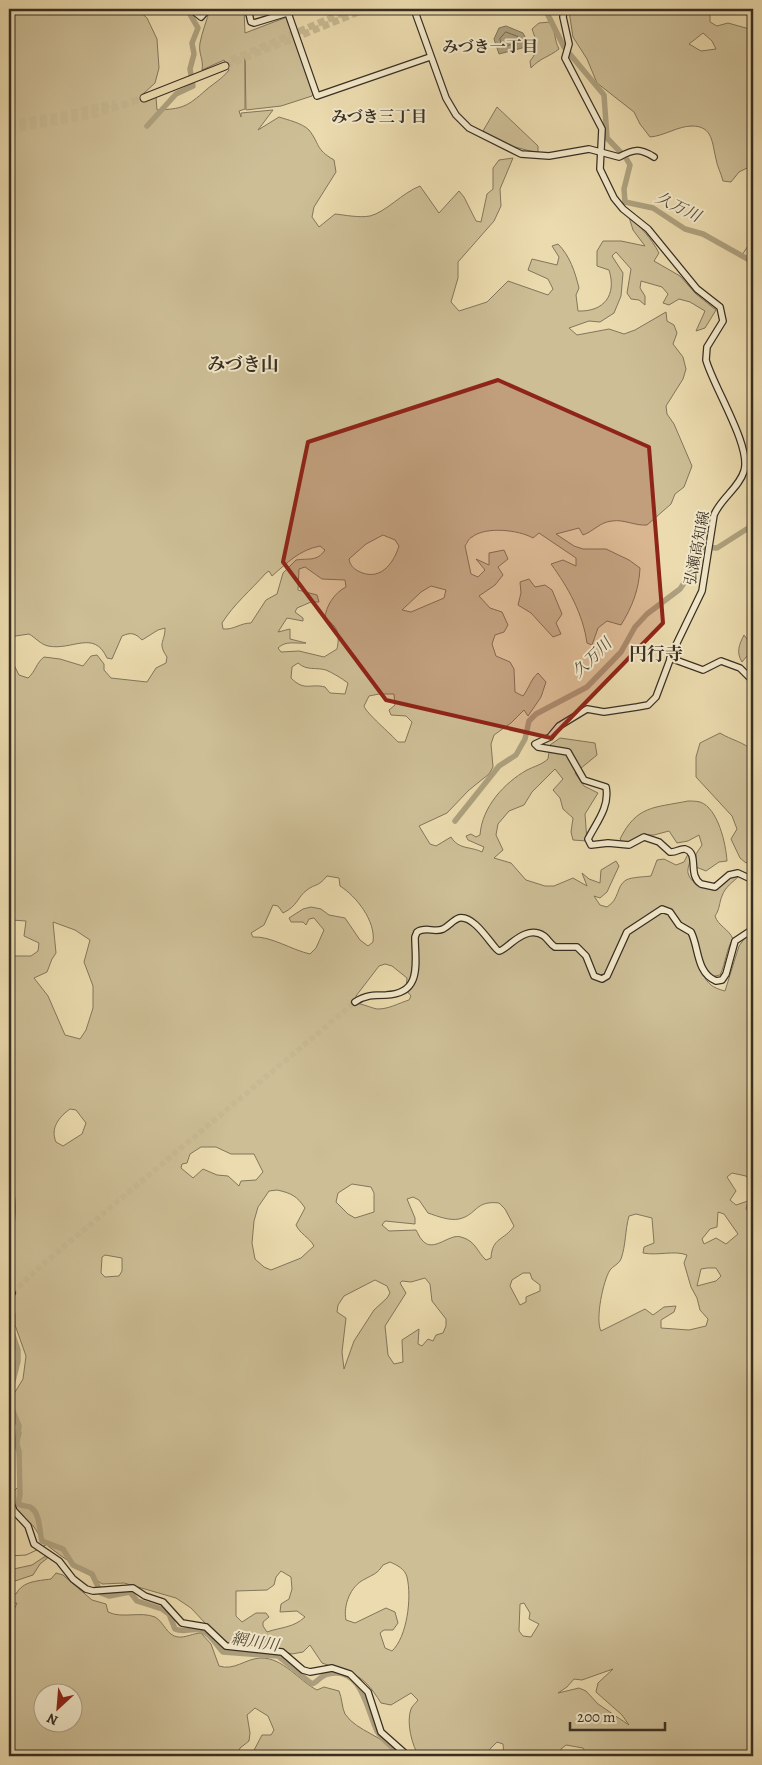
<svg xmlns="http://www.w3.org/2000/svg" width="762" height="1765" font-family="Alegreya,'Noto Serif JP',serif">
  <rect width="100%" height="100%" fill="#ebdbae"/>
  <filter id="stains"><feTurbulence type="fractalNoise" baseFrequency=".004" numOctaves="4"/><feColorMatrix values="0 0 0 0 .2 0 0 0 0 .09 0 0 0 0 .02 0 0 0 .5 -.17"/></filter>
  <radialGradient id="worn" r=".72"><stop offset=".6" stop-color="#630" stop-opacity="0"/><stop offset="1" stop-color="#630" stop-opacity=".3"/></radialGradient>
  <g fill="#cdbe96" stroke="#82765c" fill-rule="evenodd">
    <path d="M16,9H137L147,18L157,39L159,68L155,83L142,95L144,100L156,97L157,110C182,109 187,107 206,90C214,83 222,79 229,70L224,60L202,70C204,60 198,53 200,43C202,32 207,20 210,9H244L245,33L287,17L313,93L312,96L281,106L246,110L245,58V109L239,111L241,117V113L273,110L258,130L279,117C288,120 302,123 309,130C320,144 315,149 334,160L336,172L314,207L312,217L319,227L335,214C345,215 359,218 370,216C386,212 402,193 420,186L439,213L459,191L464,197L476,221L481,222L487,194L493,189V168L499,160L513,158L500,189L501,206L494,221L458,262V278L451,302L459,311L487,302L508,281L548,295L553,289L548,279L528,270L532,259L557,265L559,257L552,246L558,244C570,256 575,272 579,288L576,295L578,311C604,312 617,295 609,270L597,266V251L603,241H621L645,246L633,230L629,217C641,227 651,238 659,253L654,261L680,276L696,294L716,310L705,328L696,331L705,311L690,302L679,299L669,305L663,303L668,294L662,287L641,281L640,288L645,296V305L639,300L631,299L627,293L631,269L616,252L612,256L623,273L621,296L614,313L600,322L589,321L569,328L577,335L609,329L624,334L635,330L666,312L667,321L674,325L677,333L673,344L683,357L686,369L683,379L666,406L667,414L674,424L692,466L684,487L675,494L671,504L647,525C635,526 624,519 612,521C600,522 594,531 583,535L579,528L556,534L574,546L583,549H606L629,560L640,568C639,590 632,607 621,625L607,621L598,628L592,645L587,643C583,614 568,587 551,564L563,560L576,566V558L539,533L533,538C519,530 486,526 472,537C469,538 467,543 465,546L471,574L478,577L485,570L476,559L489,565V553L504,550L508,559L498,567L503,575L495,585L479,596L490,608L502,612L508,625L504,632L495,635L492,644L496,656L510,662L514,669L515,692L523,696C529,688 531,679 538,673L546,682L541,697L528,716L524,710L511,723L494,735L491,744L493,767L489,774L469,790L447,813L419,826L430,844L436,846L451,837C459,850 470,846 482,852L484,847L468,840L466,836L471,834L476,837L480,835C482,807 504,783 527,770C535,766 541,765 548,759L550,745L560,738L595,743L597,755L575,773L584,786L598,793L585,814L587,841L573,840L571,832L573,818L563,809L560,798L553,790L563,779L555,769L532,792L524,805L509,811L498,824L496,835L503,850L494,858L511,863L526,880L545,886H554L573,878L587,886L582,873L589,879L600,883L601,870L616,861L619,866L607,892L600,898L594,896L600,905L607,907C620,899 616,886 626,880C632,877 643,877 651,876L657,860L664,859L676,865L684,862L688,854L691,858C690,862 687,869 688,873C689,877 692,881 695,883C712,896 722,875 739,876C733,882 725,887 722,896C719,903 720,909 715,916C718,926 729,929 733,939C726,949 726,963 720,975L710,977L702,972C707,984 713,988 725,991L739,946L747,935L753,934V1194L748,1188L750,1181L746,1176L732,1173L727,1177L736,1191L730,1200L736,1205L748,1201L746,1209L753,1214V1756H588L583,1748L566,1745L561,1749V1755L563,1756H504L503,1744L497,1742L485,1754L473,1756H419C412,1746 406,1722 411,1709C412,1706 416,1703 418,1700L411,1693L391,1705L381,1703C361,1671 354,1675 322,1663L310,1645L303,1652L292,1654L275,1649L231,1645L221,1640L191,1608L176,1598L124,1583L102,1584C84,1570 65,1560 48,1546C41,1540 39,1534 34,1527C30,1521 18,1516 12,1512L9,1517V1496L19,1486L18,1443L21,1433L11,1408L12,1397L23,1379L26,1356L15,1325V1314L9,1291V1235L13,1239C14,1218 20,1201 9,1181V956H31L38,951L39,943L24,936L26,921L12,920L9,900V681L12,675L9,668L13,663L19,675L28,678C36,671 36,663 44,657L60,659L83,666L91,656L97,655L104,664V670L111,678L147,682L156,668L166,663L167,657C157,642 165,643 165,628L158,630L142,640C135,633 131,632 122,636L112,659L107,658C94,629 72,651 48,646C40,644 36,638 29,634L9,637V16ZM383,535L395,540L399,546C393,565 379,582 358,571C353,568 350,565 349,559L366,544ZM320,546L325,550C317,562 308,558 296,560L283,573L277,594L266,600L251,623C240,623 234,630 223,629L222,623C234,604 251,590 266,573L269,571L272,576C287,563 299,550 320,546ZM305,567L322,579L345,580L346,587C335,592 325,607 325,619C338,626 340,634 337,649L324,657L299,651L281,652L278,648C286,640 296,644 306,643L290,639V629L278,632L287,618L303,621V618L295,612L297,608L311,602H319L317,595L298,590L299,569ZM431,586L446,590L444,598L411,612L402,610L421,592ZM298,663C307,671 315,667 326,670C333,673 341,678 348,683L345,694L330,693L325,687C310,683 305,692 291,678L292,667ZM379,694H394L395,705L389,710L391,715L406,716L412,722L405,742H398C391,734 366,713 364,706L369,696ZM327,876L339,878L340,886C356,896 376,921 373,942L368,946L360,940L345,918L329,915L321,909L311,907L303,909L289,918L291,922H303L306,925L309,919L314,918L324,930L316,948L310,954C292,950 271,936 253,937L251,933L264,925L273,905L278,906L283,913C298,906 298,896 307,890C316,883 317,888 327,876ZM53,922L75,930L90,940L84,962L93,986V1008L86,1030L80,1039L65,1035L48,996L34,978L47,972L52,959L56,953ZM385,964L392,966L407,978L406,990L411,996L409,1000C399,1003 389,1009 378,1009C374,1009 363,1004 356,1003V996L379,966ZM70,1109L76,1110L86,1123L82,1134L63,1146L56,1142C50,1128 59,1117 70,1109ZM201,1147H216L231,1154H254L263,1172L256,1180L241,1181L239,1186L228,1176L217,1175L203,1169L193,1178L181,1168L182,1164L187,1163L190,1154ZM352,1184L371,1187L374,1193V1212L355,1218L348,1214L336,1202L338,1193ZM277,1190C291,1193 297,1196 305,1208L296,1225C300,1234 309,1237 314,1246L301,1258L271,1270L264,1267L255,1259L252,1243L254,1221L258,1207L269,1191ZM413,1197L419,1200L428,1213C437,1216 449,1221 459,1219C477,1215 475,1200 499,1203L505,1209L514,1226C504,1241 492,1237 491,1258L486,1260C477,1252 476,1241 461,1237C449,1233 433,1254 422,1240C419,1237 418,1233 416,1230L389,1231L382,1225L385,1221L415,1224V1218L407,1199ZM718,1212L724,1214L738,1234L726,1244L716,1238L704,1244L702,1239L710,1229L717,1227ZM636,1214L652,1218L654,1243L644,1247L643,1253C658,1256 674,1250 687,1255L684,1263L691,1287L697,1298L700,1310L708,1319L706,1326L689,1330L661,1328V1320L674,1312L676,1306L664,1307L653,1315L645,1309L601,1331C595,1320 603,1281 610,1270C613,1266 619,1264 621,1259C626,1245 625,1230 629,1216ZM105,1255L122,1258V1271L119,1276L105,1277L101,1273L102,1257ZM707,1268H716L721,1276L716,1281L697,1286L701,1269ZM523,1273H530L532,1279L540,1285V1291L526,1297V1302L520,1305L510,1286L512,1280ZM425,1278L430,1284L432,1301L446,1319V1326L443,1333L436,1335L433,1341L428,1339L422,1346L418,1344L419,1329L402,1340L403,1362L394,1364L388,1355L385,1326L406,1293L400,1283L402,1281L411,1282ZM375,1280L387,1286L390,1293L387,1298L374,1310L354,1341L344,1369L342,1352L346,1318L337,1312L338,1305L344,1296ZM390,1562C397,1565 405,1569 407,1577C412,1598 407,1637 392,1651L385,1648L380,1633L384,1630H393L398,1623L395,1612L386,1608L355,1623L346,1620C343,1606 350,1586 365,1579C374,1574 377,1574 383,1565ZM281,1571L291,1577L292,1589L289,1599L281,1604L280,1612L297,1611L305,1617C293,1628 281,1627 267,1632L263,1626V1622L269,1617L266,1613H256L242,1622L236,1616V1591L267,1590L274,1585L276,1577ZM524,1603L530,1613L529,1619L539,1624L531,1637L523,1636L519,1631L520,1604ZM613,1669L598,1683L596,1692L622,1715L629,1725L598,1704L586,1691L579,1688L558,1693L567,1687L574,1679L582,1680Z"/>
    <path d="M576,9H710V22L717,26L728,23L753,30V165L739,172L731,182L723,181C721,173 717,166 716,159C712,143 713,126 692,126C678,126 664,136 650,137L640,124L634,112L597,83L587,59L573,37L569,11ZM703,33L712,41L716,49L701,51L689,44Z"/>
    <path d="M550,22C556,31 554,40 559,49C549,57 540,58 531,68L530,61C540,49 537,43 532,29L539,23Z"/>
    <path d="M497,107L538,146V153L511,146L483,131Z"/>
    <path d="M529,579L535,587L545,585L552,590L562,614L556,623L561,634L553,637L531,613L518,605L521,593L520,582Z"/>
    <path d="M744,635L752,646L753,658L747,656L742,662C736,652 739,645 744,635Z"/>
    <path d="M720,733C731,740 744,742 753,751L750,761L753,774V859L746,863L740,858L731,839L737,829L732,816L696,777V757L700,743Z"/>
    <path d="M688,801C691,801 696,801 700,802C718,808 726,844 727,861L719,862L706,871L696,867V854L702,845L699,835L688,841L677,843L669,831L654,835H642L633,842L625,844L620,839C637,805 654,808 688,801Z"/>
    <path d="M50,1556L40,1564L33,1575L9,1583V1570L32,1565L44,1557Z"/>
    <path d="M56,1573L63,1575L92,1600L106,1604L108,1612C122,1619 140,1611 155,1617C164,1622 167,1636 178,1637C185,1638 194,1633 201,1633L211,1644L219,1666C234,1671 245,1659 260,1658C283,1657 299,1681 317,1690L324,1687L339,1691C342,1698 342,1708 345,1714C357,1732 384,1735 399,1756H251L262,1735H271L274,1730L268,1716L255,1708L247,1715L250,1733L249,1741L240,1748L237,1756H9V1616H11L17,1603L9,1604V1592L16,1594C23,1581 37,1581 51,1579ZM42,1692H72V1722H42Z"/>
  </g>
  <path fill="#aea17f" stroke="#7f735a" d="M506,26L523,33L528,43L526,47L499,54L494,39L499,28Z"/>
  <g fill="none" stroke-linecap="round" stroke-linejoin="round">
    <path stroke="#736851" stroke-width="1" d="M506,32L519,37L521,42L502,47L500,39Z"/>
    <g stroke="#7f735a" stroke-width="1">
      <path d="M742,255L748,246L753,245"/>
      <path d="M42,1547L47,1544"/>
      <path d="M9,1556L26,1555L39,1549"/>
    </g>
    <g stroke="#aea17f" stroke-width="5.5">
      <path d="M545,9L564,47L604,95L607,138L626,158L630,165L624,189L625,202L653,208L685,229L703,234L753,262"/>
      <path d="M147,126L176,94L193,86L190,69L194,54L192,43L198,28L187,9"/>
      <path d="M455,821L499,766L516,755L525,739L529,721L536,714L587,687L621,652L635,627L647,614L680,589L688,577L696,550L700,547L717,548L753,525"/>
      <path d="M9,1156L12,1218L9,1246"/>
      <path d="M9,1300L12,1310L10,1326L18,1350V1361L9,1397"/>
      <path d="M9,1401L19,1426L17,1444L19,1452L20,1495L18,1504C22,1506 27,1506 30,1507C41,1513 39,1532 42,1541L63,1549L73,1565L92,1574L101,1593L109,1596L130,1592L137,1601L162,1609L169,1614L175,1629C184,1633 191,1628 200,1630C210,1632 216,1645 223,1652L278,1656L312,1684C318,1682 321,1675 328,1674C362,1665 367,1711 377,1731C383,1742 394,1747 401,1756"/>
    </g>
    <path stroke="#c7b992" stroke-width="5.5" stroke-dasharray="5.5 3" stroke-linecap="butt" d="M12,1293L42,1265L355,1002"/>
    <g stroke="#c7b992" stroke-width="7" stroke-dasharray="7 3.5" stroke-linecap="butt">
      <path d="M231,60L352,9"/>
      <path d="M225,66L366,9"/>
      <path d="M9,124L67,114L116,103"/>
      <path d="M9,130L89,116L144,98"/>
    </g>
    <g stroke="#382f23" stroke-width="8">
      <g id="secondary">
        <path d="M191,9L201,17L208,9"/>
        <path d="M248,9L251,22L254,23L300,9"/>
        <path d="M414,9L446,98L456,115L469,128L521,154L549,156L589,149L619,157C634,149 639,148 654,157"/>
        <path d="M564,9L563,17L569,44L565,58L602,129L600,169L614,198L623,209L648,229L697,289L720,307L723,321L707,347L706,360C713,386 752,447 744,471C739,488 721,498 714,515L702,591L674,649L656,697L648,705L637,707L604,712L587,709L559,726L550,737L535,744L538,747L568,752L584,780L606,787C610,807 596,823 588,839L591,845L608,843L629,845L644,837L659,842L670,852C676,853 680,848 685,849C700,853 687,875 701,884L715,887L729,875L738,873L753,880"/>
        <path d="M288,13L317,96L430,57"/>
        <path d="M670,658L703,670L721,661L740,668L753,681"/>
        <path d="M355,1002C365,995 374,995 386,995C423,994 415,962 415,937L417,932C426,926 434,933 443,929C449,926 453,920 459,918C475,914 494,950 499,951C506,951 525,923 544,936C548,939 550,944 555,947H577L586,956L594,976L602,979L607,976L627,932L662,909L670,912L679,925L691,932C699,947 696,973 716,981L722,980L726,974L735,941L753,929"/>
        <path d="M9,1296L12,1293"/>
        <path d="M9,1499L14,1511L28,1526L34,1544L59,1561L73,1579L86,1589L93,1591L133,1588L145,1596L163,1602L182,1623L206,1627L226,1646L282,1652L303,1670L310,1672L332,1668L350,1674L368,1692L381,1732L408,1756"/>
      </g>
    </g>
    <g stroke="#382f23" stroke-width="9">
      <path id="highway" d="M144,98L225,66"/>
    </g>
    <use href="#secondary" stroke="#f2e8ca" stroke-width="5.5"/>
    <use href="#highway" stroke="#ebdbae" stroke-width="7"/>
  </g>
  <path fill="#8f2418" fill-opacity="0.2" stroke="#8f2418" stroke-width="4" stroke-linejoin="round" d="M498,380L649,447L663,623L551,738L386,700L283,562L308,442Z"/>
  <g text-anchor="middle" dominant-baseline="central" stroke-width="4" stroke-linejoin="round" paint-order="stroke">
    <g font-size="15" fill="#382f23" stroke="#f2e8ca">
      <text transform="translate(697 548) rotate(-79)">弘瀬高知線</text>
    </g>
    <g font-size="16" font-weight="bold" fill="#382f23" stroke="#f2e8ca">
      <text x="490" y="47">みづき一丁目</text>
      <text x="379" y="117">みづき三丁目</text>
    </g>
    <g font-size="16" font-style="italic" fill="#564c3a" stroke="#f2e8ca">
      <text transform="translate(678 207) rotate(26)">久万川</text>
      <text transform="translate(592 658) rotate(-45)">久万川</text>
      <text transform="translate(255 1642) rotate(9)">網川川</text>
    </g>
    <g font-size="18" font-weight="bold" fill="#382f23" stroke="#f2e8ca">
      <text x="243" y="364">みづき山</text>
      <text x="656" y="654">円行寺</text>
    </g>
  </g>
  <rect width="762" height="1765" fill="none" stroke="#ebdbae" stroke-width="30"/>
  <rect x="10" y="10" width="742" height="1745" fill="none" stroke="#382f23" stroke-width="2.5"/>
  <rect x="15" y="15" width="732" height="1735" fill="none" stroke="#382f23"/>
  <g transform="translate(58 1708) rotate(206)"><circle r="24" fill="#f2e8ca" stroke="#a89e87"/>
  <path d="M0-4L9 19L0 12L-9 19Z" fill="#8f2418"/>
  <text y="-8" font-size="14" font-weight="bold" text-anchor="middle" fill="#382f23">N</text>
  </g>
  <path d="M570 1722v8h95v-8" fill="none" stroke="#382f23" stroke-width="2.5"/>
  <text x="577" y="1722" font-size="15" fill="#382f23" stroke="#f2e8ca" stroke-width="4" paint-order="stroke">200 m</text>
  <rect width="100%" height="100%" filter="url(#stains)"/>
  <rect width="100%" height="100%" fill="url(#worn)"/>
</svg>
